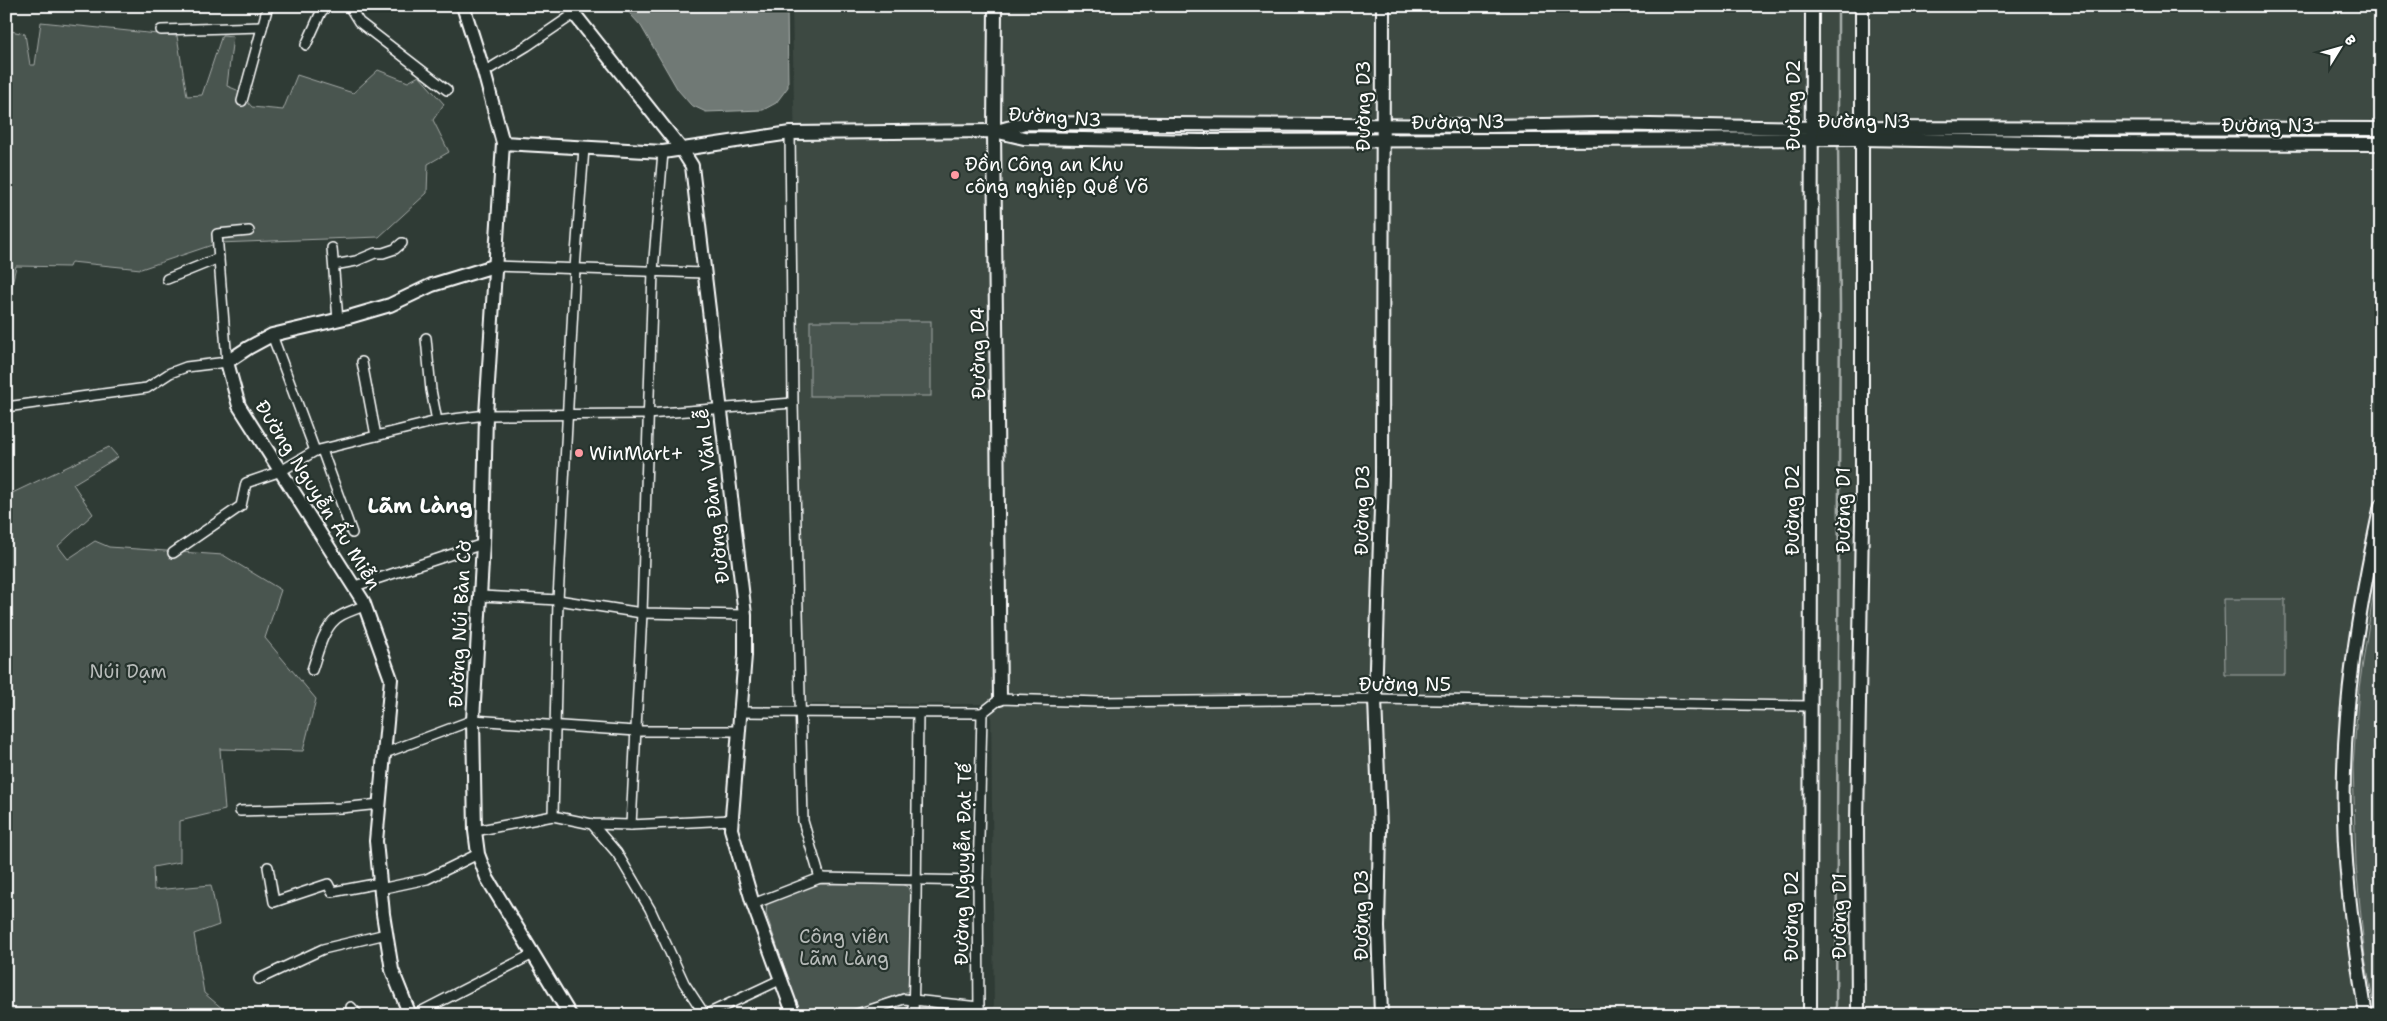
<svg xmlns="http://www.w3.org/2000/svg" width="2387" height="1021" font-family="'Shantell Sans',sans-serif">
  <rect width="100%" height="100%" fill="#2f3b35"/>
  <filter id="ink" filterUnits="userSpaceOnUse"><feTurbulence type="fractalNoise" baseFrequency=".02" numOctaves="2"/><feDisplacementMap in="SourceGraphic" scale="10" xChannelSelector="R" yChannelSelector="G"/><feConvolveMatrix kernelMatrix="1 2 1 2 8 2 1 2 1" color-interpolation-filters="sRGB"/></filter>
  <g filter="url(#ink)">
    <path fill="#3c4842" d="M792,6H2381V1015H994L991,704H797L795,154Z"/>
    <g fill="#4a544f" stroke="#a4aaa7">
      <path d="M41,22L177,36L187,96L202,95L222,35L233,36L227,86L237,90L252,107L283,110L297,75L353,93L378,70L408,82L419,76L444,104L433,120L449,152L428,164L427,193L379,237L218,243L141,269L71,262L69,267L16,266L6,311V30L25,34L30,65H35Z"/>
      <path d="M2107,134H2339L2341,137L2106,138Z"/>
      <rect x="810" y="321" width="121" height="75"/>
      <path d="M109,447L118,457L73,484L93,514L58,546L68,559L95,541L109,547L223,555L281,590L265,638L316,699L303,751L220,749L225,810L180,821V862L153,867L154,890L211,885L219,925L194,934L204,993L230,1015H6V496Z"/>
      <path d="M2381,544V1015H2376L2365,958L2356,865L2353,765L2359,688Z"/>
      <path d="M2224,599H2285V675H2225Z"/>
      <path d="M899,883L908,887L911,896L909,991L843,1015H801L766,914L767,903L816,884Z"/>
    </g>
    <path fill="#707975" stroke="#a9afac" d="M623,6H787L788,87L776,103L763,110L706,112L691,105L678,90L641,26Z"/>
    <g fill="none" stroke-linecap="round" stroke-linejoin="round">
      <g stroke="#a9afac" stroke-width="2.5">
        <path d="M1838,125V6"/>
        <path d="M1836,1015L1840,305L1838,143"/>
      </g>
      <g stroke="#fff" stroke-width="12">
        <g id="street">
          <path d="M349,6L359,22L447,90"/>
          <path d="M161,30L262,27"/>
          <path d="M306,45L321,12L327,6"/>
          <path d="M484,72L527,46L574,14"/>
          <path d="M242,101L268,6"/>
          <path d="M790,133L793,403L803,821L820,878"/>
          <path d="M332,248L338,320"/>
          <path d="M334,265L356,261L375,253H383L395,249L402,243"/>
          <path d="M494,266L704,273"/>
          <path d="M167,279L219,258"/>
          <path d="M272,335L315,451"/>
          <path d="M426,338L431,390L437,421"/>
          <path d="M362,362L376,436"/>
          <path d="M6,407L147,388L170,373L186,367L227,362L217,234L249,231"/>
          <path d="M322,450L352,533"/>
          <path d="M173,553L241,506L246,483L281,471L315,451L437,421L486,415L647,414L793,403"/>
          <path d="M355,586L483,544"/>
          <path d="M481,596L558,600L642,613L745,615"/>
          <path d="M312,670C318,653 322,631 336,619C344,612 356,610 365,605"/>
          <path d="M739,712L982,713L1000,699L1100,702L1375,699L1809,706"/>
          <path d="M385,753L473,720L636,731H737"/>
          <path d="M240,811L341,808L380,804"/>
          <path d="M553,816L558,600L575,268L584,148"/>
          <path d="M592,824L617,853L650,909L684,983L705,1015"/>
          <path d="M631,825L642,613L653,271L663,152"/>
          <path d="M475,831L553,816L592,824L631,825L731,820"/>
          <path d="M268,867L274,902L328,884L332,892L380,883"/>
          <path d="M380,889L427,879L478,854"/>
          <path d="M753,904L820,878L978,881"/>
          <path d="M259,979L323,949L386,934"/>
          <path d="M351,1007L358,1015"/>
          <path d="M414,1015L533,954"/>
          <path d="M705,1015L782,979"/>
          <path d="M854,1015L904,999L979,1007"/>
          <path d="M913,1015L916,899L918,713"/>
          <path d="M979,1015L978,881L982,713"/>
        </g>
      </g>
      <g stroke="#fff" stroke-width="16">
        <g id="secondary">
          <path d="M463,6L484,72L503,143L486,415L483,544L473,720L475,831L478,854L487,878L570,1015"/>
          <path d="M568,6L682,150L692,166L745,615V655L731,829L753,904L794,1015"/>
          <path d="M995,6L994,131L1000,699"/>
          <path d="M997,131L1025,123L1490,126L1596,124L1821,128L2381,129"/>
          <path d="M503,143L663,152L790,133L994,131L1024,138L1200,141L1860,139L2095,143L2381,144"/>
          <path d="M410,1015L392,970L383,914L376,841L391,679L363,601L239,406L227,362L248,348L272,335L349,317L390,305L432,285L494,266"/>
          <path d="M1381,1015L1378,927L1380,829L1375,699L1382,476L1383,6"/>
          <path d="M1810,1015L1812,6"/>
          <path d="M1858,1015L1857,823L1862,521V6"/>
          <path d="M2366,1015C2355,949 2345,882 2344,816C2341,711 2359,607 2381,505"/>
        </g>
      </g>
      <use href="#street" stroke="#26332d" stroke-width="9"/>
      <use href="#secondary" stroke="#26332d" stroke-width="12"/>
    </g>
  </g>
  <g fill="#ff9aa2" stroke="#26332d" stroke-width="2">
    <circle cx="955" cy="175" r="5"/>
    <circle cx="579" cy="453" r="5"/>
  </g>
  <g text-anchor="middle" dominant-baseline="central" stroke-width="4.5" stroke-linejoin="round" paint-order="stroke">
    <g font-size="19" fill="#fff" stroke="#26332d">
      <text transform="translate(1793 105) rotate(-90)">Đường D2</text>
      <text transform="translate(1363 106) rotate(-90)">Đường D3</text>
      <text transform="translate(1055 117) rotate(4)">Đường N3</text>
      <text x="1864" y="121">Đường N3</text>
      <text transform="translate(1458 122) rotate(-1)">Đường N3</text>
      <text x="2268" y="125">Đường N3</text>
      <text transform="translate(978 353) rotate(-91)">Đường D4</text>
      <text transform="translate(318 495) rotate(58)">Đường Nguyễn Ấu Miễn</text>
      <text transform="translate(712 496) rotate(-97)">Đường Đàm Văn Lễ</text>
      <text transform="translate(1362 510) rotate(-89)">Đường D3</text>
      <text transform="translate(1792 510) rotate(-90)">Đường D2</text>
      <text transform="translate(1843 510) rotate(-90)">Đường D1</text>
      <text transform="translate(460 624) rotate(-87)">Đường Núi Bàn Cờ</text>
      <text x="1405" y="684">Đường N5</text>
      <text transform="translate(963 864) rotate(-89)">Đường Nguyễn Đạt Tế</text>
      <text transform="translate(1361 915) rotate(-90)">Đường D3</text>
      <text transform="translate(1791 916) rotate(-90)">Đường D2</text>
      <text transform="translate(1839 916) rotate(-90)">Đường D1</text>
    </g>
    <g font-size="19" fill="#fff" stroke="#26332d" text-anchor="start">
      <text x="965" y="164">Đồn Công an Khu<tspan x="965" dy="22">công nghiệp Quế Võ</tspan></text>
      <text x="589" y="453">WinMart+</text>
    </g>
    <g font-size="19" fill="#b7bbb9" stroke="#26332d">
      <text x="128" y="671">Núi Dạm</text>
      <text x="844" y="936">Công viên<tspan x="844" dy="22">Lãm Làng</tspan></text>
    </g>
    <g font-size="21" font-weight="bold" fill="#fff" stroke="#26332d">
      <text x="420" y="506">Lãm Làng</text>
    </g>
  </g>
  <rect width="2387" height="1021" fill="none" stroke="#26332d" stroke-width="25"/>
  <rect x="12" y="12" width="2362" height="996" fill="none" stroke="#fff" stroke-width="2" filter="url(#ink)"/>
  <g transform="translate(2340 48) rotate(53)" stroke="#26332d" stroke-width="4" paint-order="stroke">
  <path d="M0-4L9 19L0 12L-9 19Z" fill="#ffffff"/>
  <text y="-8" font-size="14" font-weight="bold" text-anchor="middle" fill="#ffffff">B</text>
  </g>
</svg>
